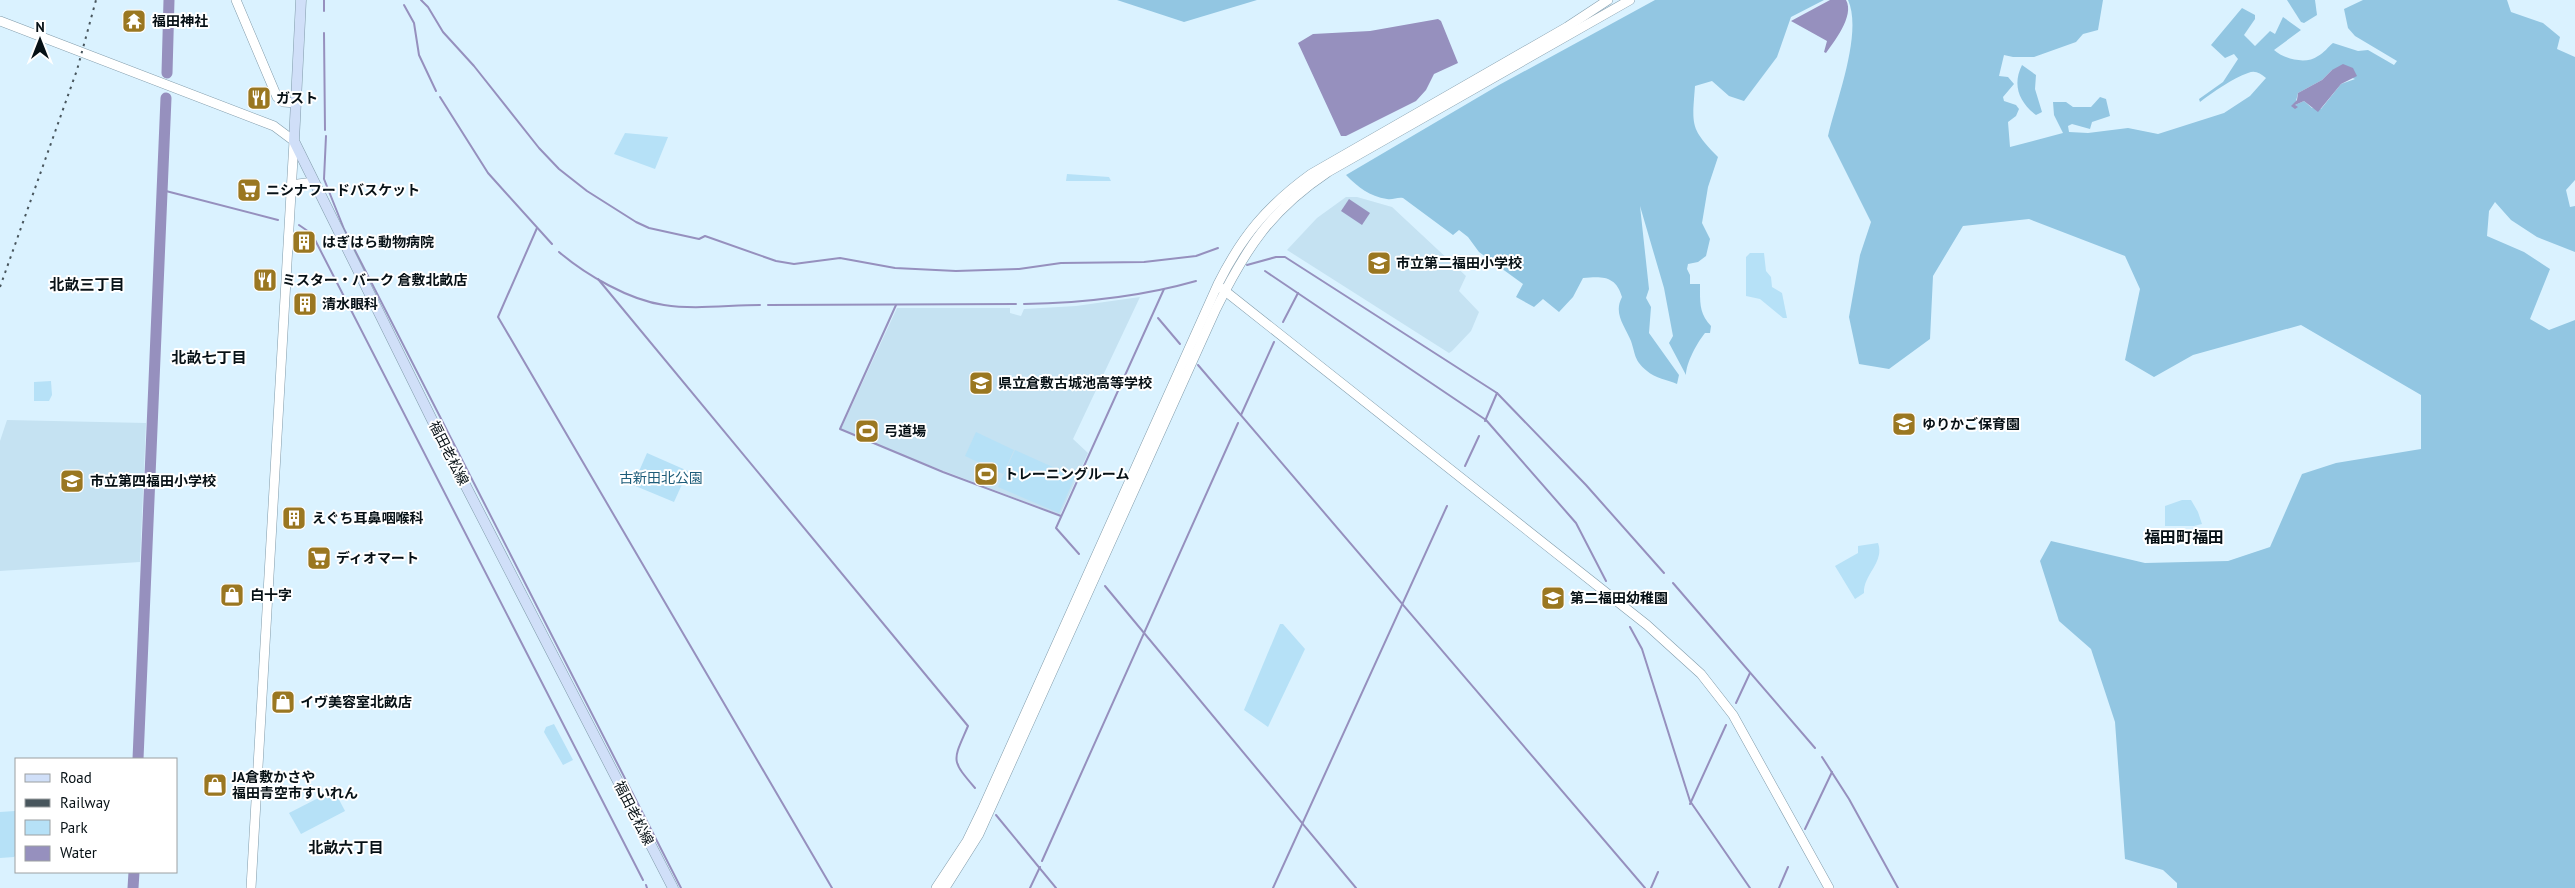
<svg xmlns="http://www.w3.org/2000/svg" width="2575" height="888" font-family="'PT Sans','Noto Sans JP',sans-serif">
  <rect width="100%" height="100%" fill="#daf2ff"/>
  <g fill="#c5e2f2">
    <path d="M1346,197H1357L1392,207L1466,276L1459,291L1479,312L1471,331L1452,351L1449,353L1287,250L1317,218Z"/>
    <path d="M1140,297L1073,439L1088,453L1060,515L902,455L841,429L897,308H1010V313L1021,316L1024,309L1076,306Z"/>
    <path d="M7,420L146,423L140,562L0,571V441Z"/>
  </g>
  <g fill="#b6e1f7">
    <path d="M625,133L668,137L655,169L614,154Z"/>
    <path d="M1067,174L1109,177L1111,181H1066Z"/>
    <path d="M1750,253H1764L1766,271L1771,277L1772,287L1782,293L1787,318H1783L1760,299L1746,296V257Z"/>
    <path d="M51,381L52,395L49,401H34V382Z"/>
    <path d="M858,422L879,431L875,440L854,432Z"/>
    <path d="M976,432L1014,450L1003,474L965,456Z"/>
    <path d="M1015,450L1075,477L1059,513L998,487Z"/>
    <path d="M647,453L688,471L674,502L633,485Z"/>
    <path d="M2182,500H2191L2198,512L2202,524L2194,526H2165V506Z"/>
    <path d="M1878,543C1885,562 1863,575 1864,593L1855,599L1835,566L1858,553V546Z"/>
    <path d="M1280,624H1283L1305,649L1268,727L1244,710Z"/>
    <path d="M554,724L573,760L563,765L544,732L546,727Z"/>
    <path d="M334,790L345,811L301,834L289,813Z"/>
    <path d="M15,811L16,855L14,857L0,858V812Z"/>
  </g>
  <g fill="#92c6e2" fill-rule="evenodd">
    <path d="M1117,0H1257L1184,22Z"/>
    <path d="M1655,0H1824L1791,17L1777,57L1744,101L1729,96L1712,81L1695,86C1692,126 1690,128 1718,157L1708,187L1702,223L1710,239L1706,256L1698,262L1688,264L1687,269L1690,275V284H1700C1700,302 1699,314 1711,326L1710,333H1705C1697,343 1686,363 1686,375L1669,343L1673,336L1664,288L1640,206L1649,289L1646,298L1651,307L1649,333L1679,375L1677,384C1668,380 1655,378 1647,371C1634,360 1636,356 1631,341C1625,326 1613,314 1622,297C1616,276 1603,276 1583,278L1573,297L1559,312L1543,299L1534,307L1516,297L1523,284L1479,252L1468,237L1459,230L1453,235L1403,198C1397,197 1393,200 1387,199C1369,196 1359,188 1346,175L1499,85Z"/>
    <path d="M1848,0H2103L2098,30L2083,34L2076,42L2034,57H2013L2004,55L1999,76L2008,77L2014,84L2003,97L2004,101L2016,105L2019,109L2016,116L2008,122L2010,147L2063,133L2054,115L2053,102H2066L2073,107H2091L2100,97L2106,99L2110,116L2092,122L2090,129L2072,124L2068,126L2069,132L2088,133L2128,128L2158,134L2224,113L2250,96L2266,78C2260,73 2255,70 2248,73C2233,78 2213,92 2200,102L2199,99L2223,82L2238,59L2234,54L2225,58L2211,45L2242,8L2255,15V19L2244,35L2255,46L2270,31L2275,34L2283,17L2301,30L2274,50C2284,59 2306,65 2318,56C2324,53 2328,47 2333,43L2358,51L2368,50L2394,65L2397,61L2355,36L2348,28L2344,9L2363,0H2507L2511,12L2543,23L2560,37L2557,49L2575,57V180L2566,190L2570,207L2575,206V252L2537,237L2511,220L2495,202L2489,211L2487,236L2524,252L2550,269L2530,319L2549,330L2575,320V888H2177V883L2163,870L2125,859L2115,722L2091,649L2059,621L2040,561L2051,541L2145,563L2228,561L2270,547L2302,474L2336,463L2421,449V395L2301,325L2193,355L2154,377L2125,360L2140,289L2125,256L2029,219L1963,226L1933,276L1930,339L1889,369L1859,364L1849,317L1860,255L1871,222L1828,136C1836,101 1863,33 1848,0ZM2332,70L2355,79L2341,84L2321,109L2312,108L2304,101L2295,105L2298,93L2322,80Z"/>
    <path d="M2287,0H2315L2317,15L2304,23L2301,22Z"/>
    <path d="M2022,65L2036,75L2035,89L2042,112L2036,115C2019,102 2012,85 2022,65Z"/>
  </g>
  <g fill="#9690be">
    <path d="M1830,0H1846C1855,16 1833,43 1826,53L1824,52L1827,41L1791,21Z"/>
    <path d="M1438,19L1441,21L1458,63L1434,74L1426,90L1416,101L1346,136H1341L1298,43L1313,34L1370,31Z"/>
    <path d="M2343,64L2353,68L2357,76L2341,84L2318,112L2304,101L2295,105L2298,107L2295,109L2291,106L2297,100L2298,93L2322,80L2332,70Z"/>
    <path d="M1349,199L1370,213L1362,225L1341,211Z"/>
  </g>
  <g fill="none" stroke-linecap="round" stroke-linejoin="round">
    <g stroke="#9690be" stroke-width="2">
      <path d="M421,0L428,7L443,32L474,66L539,148L559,169L587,191L636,222L649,228L699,239L705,236L776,261L794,264L840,258L895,268L956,271L1019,269L1061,263L1144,262L1196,256L1218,248"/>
      <path d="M404,5L414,23L419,55L436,91"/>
      <path d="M324,11V0"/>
      <path d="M324,33L325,130"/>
      <path d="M440,97L488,173L552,244"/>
      <path d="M326,136L324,179L344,229L681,888"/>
      <path d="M162,190L278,220"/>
      <path d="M299,225L312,234L643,880"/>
      <path d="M537,228L498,317L832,888"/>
      <path d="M559,252C586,275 629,300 664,305C695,310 729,305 760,305"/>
      <path d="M1247,265L1276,257H1285L1497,393L1586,485L1664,573"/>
      <path d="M1265,271L1486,420L1576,523L1606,581"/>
      <path d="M598,279L968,726C953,761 950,759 975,788"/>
      <path d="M1024,304C1081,303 1140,297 1196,281"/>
      <path d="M768,305L1016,304"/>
      <path d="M896,305L840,429L943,472L1061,516"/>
      <path d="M1158,318L1180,344"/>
      <path d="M1283,322L1298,293"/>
      <path d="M1198,365L1645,888"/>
      <path d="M1241,415L1274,342"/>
      <path d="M1485,421L1497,393"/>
      <path d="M1465,466L1479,436"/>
      <path d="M1079,554L1056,528L1164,289"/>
      <path d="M1673,583L1815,748"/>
      <path d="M1105,586L1356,888"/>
      <path d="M1630,627L1642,649L1690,801L1750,888"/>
      <path d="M1736,703L1750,673"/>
      <path d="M1822,757L1849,799L1898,888"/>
      <path d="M1690,804L1726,725"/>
      <path d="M996,815L1056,888"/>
      <path d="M1805,829L1832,772"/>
      <path d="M1042,861L1238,423"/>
      <path d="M646,885L647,888"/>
      <path d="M1030,888L1040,867"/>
      <path d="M1273,888L1447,506"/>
      <path d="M1651,888L1658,872"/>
      <path d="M1779,888L1788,867"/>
    </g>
    <g stroke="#9690be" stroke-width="11">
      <path d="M167,73L169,0"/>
      <path d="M138,759L166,98"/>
      <path d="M133,888L134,872"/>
    </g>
    <g stroke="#809baa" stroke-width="10">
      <g id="tertiary">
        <path d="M236,0L277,97L283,102L296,103"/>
        <path d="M0,21L274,126L294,141L251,888"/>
        <path d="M290,194L298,184L314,182"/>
        <path d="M1220,287L1647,625L1701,674L1733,715L1829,888"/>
        <path d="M936,888L967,841L982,810L1218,284C1242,236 1267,206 1311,174L1567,27L1608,0"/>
        <path d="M945,888L979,834L1216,309C1246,248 1271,210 1328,172L1630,0"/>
      </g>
    </g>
    <g stroke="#809baa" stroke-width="11">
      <path id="secondary" d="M301,0L294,141L440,436L673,888"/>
    </g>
    <use href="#tertiary" stroke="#fff" stroke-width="9"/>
    <use href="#secondary" stroke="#d0dff8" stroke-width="10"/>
    <path stroke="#48565d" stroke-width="2" stroke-dasharray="2.5 5" stroke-linecap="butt" d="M0,287L77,70L96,0"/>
  </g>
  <defs>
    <g id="temple-square" transform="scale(1.25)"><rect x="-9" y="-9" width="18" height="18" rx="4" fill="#9a7721" stroke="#fff"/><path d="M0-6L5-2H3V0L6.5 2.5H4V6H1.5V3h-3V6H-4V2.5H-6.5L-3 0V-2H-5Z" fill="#fff"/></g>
    <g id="restaurant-square" transform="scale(1.25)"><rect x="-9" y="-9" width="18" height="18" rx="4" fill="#9a7721" stroke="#fff"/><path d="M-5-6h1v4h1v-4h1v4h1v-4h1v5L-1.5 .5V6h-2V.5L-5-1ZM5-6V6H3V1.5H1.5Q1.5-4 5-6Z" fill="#fff"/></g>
    <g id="supermarket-square" transform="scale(1.25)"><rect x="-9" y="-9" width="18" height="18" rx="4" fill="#9a7721" stroke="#fff"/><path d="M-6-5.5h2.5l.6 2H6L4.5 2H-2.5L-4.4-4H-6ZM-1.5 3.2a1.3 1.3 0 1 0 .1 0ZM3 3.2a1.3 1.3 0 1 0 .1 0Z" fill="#fff"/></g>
    <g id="building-square" transform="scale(1.25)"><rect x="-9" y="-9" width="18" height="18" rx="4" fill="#9a7721" stroke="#fff"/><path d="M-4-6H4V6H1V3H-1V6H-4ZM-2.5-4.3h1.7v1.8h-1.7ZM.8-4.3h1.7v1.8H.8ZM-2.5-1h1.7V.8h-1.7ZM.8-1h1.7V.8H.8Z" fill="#fff"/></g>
    <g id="school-square" transform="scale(1.25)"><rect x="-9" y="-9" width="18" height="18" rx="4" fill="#9a7721" stroke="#fff"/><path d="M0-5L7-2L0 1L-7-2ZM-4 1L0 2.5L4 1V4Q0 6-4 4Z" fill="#fff"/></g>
    <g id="stadium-square" transform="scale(1.25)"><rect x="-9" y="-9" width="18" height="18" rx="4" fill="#9a7721" stroke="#fff"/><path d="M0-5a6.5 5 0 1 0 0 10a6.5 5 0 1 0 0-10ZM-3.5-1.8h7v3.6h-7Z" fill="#fff"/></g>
    <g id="shop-square" transform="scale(1.25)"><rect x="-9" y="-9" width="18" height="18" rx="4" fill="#9a7721" stroke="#fff"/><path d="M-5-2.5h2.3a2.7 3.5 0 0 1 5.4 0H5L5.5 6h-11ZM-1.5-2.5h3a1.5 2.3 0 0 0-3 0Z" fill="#fff"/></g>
  </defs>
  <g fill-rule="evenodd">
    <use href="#temple-square" x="134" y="21"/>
    <use href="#restaurant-square" x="259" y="98"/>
    <use href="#supermarket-square" x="249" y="190"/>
    <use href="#building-square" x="304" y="242"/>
    <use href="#school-square" x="1379" y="263"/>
    <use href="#restaurant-square" x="265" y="280"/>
    <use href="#building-square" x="305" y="304"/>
    <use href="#school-square" x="981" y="383"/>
    <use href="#school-square" x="1904" y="424"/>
    <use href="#stadium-square" x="867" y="431"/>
    <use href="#stadium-square" x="986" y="474"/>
    <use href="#school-square" x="72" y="481"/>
    <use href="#building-square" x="294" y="518"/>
    <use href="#supermarket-square" x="319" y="558"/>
    <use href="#shop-square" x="232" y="595"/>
    <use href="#school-square" x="1553" y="598"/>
    <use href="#shop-square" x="283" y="702"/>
    <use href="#shop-square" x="215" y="785"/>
  </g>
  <g text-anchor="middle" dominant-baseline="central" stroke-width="4" stroke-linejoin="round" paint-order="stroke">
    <g font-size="14" font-weight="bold" fill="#071116" stroke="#fff" text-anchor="start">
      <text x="152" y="21">福田神社</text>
      <text x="276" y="98">ガスト</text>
      <text x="266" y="190">ニシナフードバスケット</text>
      <text x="322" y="242">はぎはら動物病院</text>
      <text x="1396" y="263">市立第二福田小学校</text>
      <text x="282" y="280">ミスター・バーク 倉敷北畝店</text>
      <text x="322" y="304">清水眼科</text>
      <text x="998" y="383">県立倉敷古城池高等学校</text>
      <text x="1922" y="424">ゆりかご保育園</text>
      <text x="884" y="431">弓道場</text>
      <text x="1004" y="474">トレーニングルーム</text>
      <text x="90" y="481">市立第四福田小学校</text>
      <text x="312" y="518">えぐち耳鼻咽喉科</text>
      <text x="336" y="558">ディオマート</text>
      <text x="250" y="595">白十字</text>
      <text x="1570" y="598">第二福田幼稚園</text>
      <text x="300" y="702">イヴ美容室北畝店</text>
      <text x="232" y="777">JA倉敷かさや<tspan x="232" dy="16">福田青空市すいれん</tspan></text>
    </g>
    <g font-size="14" fill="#071116" stroke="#fff">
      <text transform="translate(449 453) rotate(63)">福田老松線</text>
      <text transform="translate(634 813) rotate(63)">福田老松線</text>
    </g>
    <g font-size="14" fill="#1e5d7a" stroke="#fff">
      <text x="661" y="478">古新田北公園</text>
    </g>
    <g font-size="15" font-weight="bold" fill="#071116" stroke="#fff">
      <text x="87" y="284">北畝三丁目</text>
      <text x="209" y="357">北畝七丁目</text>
      <text x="346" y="847">北畝六丁目</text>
    </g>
    <g font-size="16" font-weight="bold" fill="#071116" stroke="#fff">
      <text x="2184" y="537">福田町福田</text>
    </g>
  </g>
  <rect x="15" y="758" width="162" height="115" fill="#ffffff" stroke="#9ca0a2"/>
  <rect x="25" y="774" width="25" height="8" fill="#d0dff8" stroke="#9ca0a2"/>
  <text x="60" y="783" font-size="15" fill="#071116">Road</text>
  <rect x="25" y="799" width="25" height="8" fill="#48565d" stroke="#9ca0a2"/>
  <text x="60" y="808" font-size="15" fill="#071116">Railway</text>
  <rect x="25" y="820" width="25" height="15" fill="#b6e1f7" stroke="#9ca0a2"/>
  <text x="60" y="833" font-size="15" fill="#071116">Park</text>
  <rect x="25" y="846" width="25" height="15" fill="#9690be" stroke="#9ca0a2"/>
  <text x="60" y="858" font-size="15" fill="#071116">Water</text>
  <g transform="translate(40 40)" stroke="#ffffff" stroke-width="4" paint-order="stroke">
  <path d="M0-4L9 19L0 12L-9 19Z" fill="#071116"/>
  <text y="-8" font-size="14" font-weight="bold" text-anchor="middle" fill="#071116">N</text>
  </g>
</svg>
